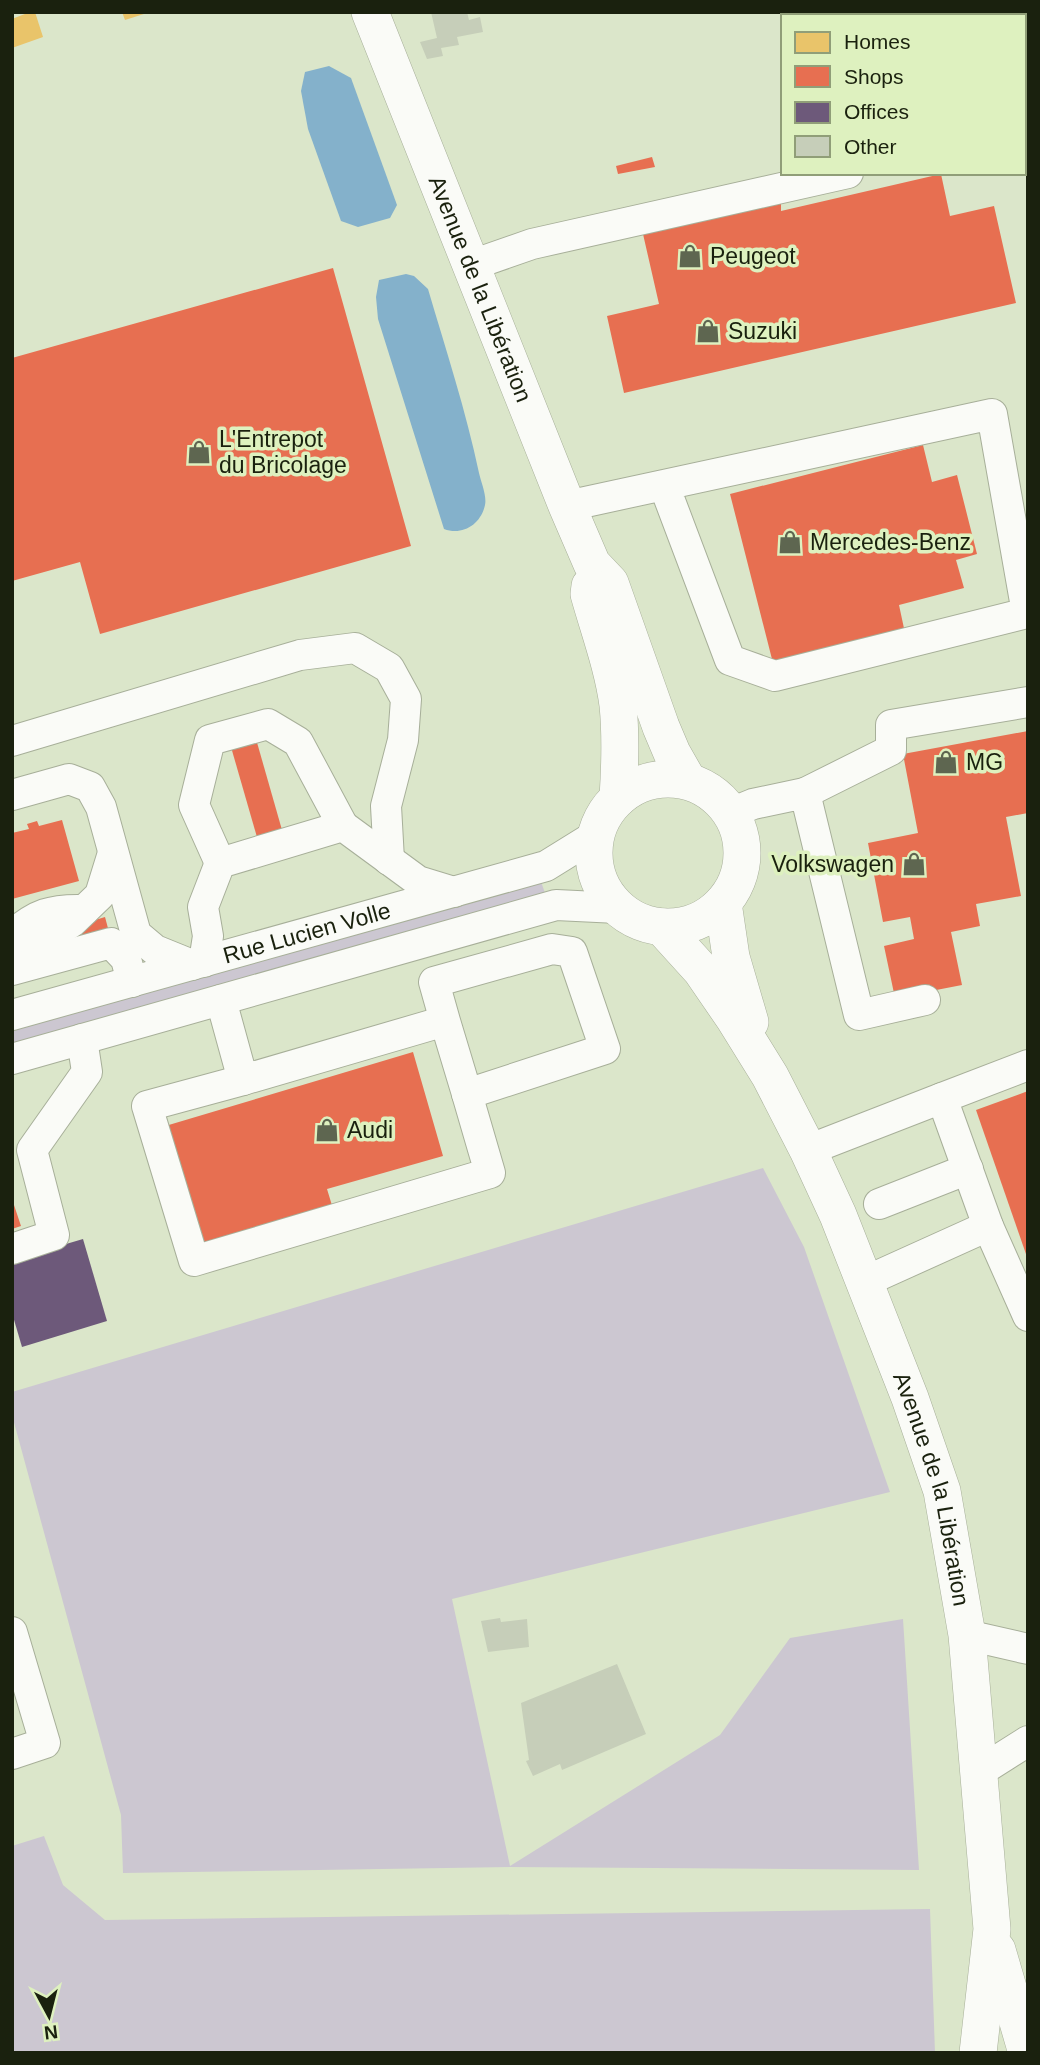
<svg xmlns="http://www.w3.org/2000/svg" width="1040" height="2065" font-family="Arial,sans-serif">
  <rect width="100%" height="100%" fill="#dbe6ca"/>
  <g fill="#ccc7d1">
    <path d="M539,876L545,893L12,1045V1026Z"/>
    <path d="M763,1168L804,1247L890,1492L452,1599L510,1866L720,1735L790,1638L903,1619L919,1870L510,1867L123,1873L121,1815L12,1415V1392Z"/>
    <path d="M44,1836L63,1885L105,1920L930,1909L935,2053H12V1846Z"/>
  </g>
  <g fill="#84b1cb">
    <path d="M329,66L351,78L397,205L390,218L358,227L341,221L308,129L301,91L305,72Z"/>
    <path d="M406,274L414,276L428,289C446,350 466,411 479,473C481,482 487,496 485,505C481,524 463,536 444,529L378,319L376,297L379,280Z"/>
  </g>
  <g fill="#e9c46a">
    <path d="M30,12H35L43,37L12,48V19Z"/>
    <path d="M122,12H147V13L125,20Z"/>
  </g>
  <g fill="#e76f51">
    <path d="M652,157L655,167L618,174L616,166Z"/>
    <path d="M941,174L950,216L994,206L1016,303L624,393L607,316L659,304L643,234L781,202V211Z"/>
    <path d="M333,268L411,546L100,634L80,562L12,581V358Z"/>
    <path d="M923,445L932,482L957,475L977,554L956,560L964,588L899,605L905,633L774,667L730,494Z"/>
    <path d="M1028,731V813L1006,817L1021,896L976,904L980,926L951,932L962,985L895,998L884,946L914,939L910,917L883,922L868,843L918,833L903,754Z"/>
    <path d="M256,739L290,858L265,865L231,747Z"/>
    <path d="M62,820L79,881L12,899V833L29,829L27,824L37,821L39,826Z"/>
    <path d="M105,917L109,932L84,940L79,925Z"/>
    <path d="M413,1052L443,1156L327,1189L334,1212L200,1249L162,1127Z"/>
    <path d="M1028,1091V1257H1027L976,1110Z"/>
    <path d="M12,1199L21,1226L12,1229Z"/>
  </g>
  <path fill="#6d597a" d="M83,1239L107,1321L22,1347L12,1313V1260Z"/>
  <g fill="#c6ceb9">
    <path d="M431,12H467L469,20L480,17L483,32L457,37L459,45L441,48L443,56L427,59L420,42L437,38Z"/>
    <path d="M500,1618L501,1622L527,1619L529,1647L488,1652L481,1621Z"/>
    <path d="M617,1664L646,1734L562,1770L560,1764L533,1776L526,1761L529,1760L521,1703Z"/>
  </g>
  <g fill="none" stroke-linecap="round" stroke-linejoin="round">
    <g stroke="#a7af99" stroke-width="32">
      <g id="minor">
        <path d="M1024,134L1028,133"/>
        <path d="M469,266L532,244L848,173"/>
        <path d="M567,506L992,414L1027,613L775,676L730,660L664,485"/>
        <path d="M12,741L300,655L355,648L389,668L406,699L403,740L386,806L389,860"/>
        <path d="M805,793L891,750V725L1028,702"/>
        <path d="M12,795L69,779L90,787L101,807L136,934L155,950L192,965"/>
        <path d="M731,813L753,804L805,793L859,1015L925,1000"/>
        <path d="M220,863L194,805L210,740L268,724L298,742L343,826"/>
        <path d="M12,935C36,914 51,909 84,910"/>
        <path d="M12,948L44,940L72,922L100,895L113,853"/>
        <path d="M204,962L208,936L203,907L220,863L343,826L418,881L454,892"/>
        <path d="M12,970L111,943L126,959L132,982"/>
        <path d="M221,1000L243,1080L445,1021L467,1094L605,1049L572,952L552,949L434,982L445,1021"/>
        <path id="s1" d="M12,1015L546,866L596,835"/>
        <path d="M12,1059L556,905L618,908"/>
        <path d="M243,1080L147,1106L194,1261L490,1173L467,1094"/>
        <path d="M942,1098L1028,1065"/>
        <path d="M808,1150L942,1098L988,1226L864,1282"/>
        <path d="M879,1204L968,1169"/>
        <path d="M988,1226L1028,1316"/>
        <path d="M12,1249L54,1235L32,1150L87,1072L82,1039"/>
        <path d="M12,1632L45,1743L12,1754"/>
        <path d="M967,1635L1028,1649"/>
        <path d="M979,1772L1028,1741"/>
      </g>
    </g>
    <g stroke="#a7af99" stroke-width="38">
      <g id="major">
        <path id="s2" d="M370,12L567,506L592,564L610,583L661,727L672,753L688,781"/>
        <path d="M590,586L589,594C599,630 613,667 618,705C621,735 620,767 618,798"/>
        <circle cx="668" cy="853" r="74"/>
        <path d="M723,903L731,957L750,1022"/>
        <path id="s3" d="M662,927L701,970L734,1018L770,1076L808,1150L838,1215L910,1398L942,1491L967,1635L992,1929L978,2053"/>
        <path d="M997,1950L1027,2053"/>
      </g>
    </g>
    <use href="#minor" stroke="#fafbf7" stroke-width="30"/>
    <use href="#major" stroke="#fafbf7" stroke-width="37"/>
  </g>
  <defs>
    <g id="shop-bare" transform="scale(1.89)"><path d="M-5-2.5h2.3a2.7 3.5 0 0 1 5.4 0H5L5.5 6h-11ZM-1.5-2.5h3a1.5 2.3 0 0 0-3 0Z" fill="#5e6650" stroke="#def1bf" stroke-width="2.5" paint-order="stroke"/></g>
  </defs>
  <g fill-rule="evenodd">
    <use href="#shop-bare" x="690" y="256"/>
    <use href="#shop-bare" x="708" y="331"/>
    <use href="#shop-bare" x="199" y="452"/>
    <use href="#shop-bare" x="790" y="542"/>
    <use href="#shop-bare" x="946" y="762"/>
    <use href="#shop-bare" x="914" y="864"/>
    <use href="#shop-bare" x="327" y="1130"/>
  </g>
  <g text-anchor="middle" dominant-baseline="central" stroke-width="7" stroke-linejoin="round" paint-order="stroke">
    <g font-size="23" fill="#1a210e" stroke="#def1bf" text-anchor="start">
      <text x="710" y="256">Peugeot</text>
      <text x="728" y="331">Suzuki</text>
      <text x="219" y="439">L'Entrepot<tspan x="219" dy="26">du Bricolage</tspan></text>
      <text x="810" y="542">Mercedes-Benz</text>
      <text x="966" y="762">MG</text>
      <text x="894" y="864" text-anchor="end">Volkswagen</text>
      <text x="347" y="1130">Audi</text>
    </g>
    <g font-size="23" fill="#1a210e" stroke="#def1bf">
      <text stroke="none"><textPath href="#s2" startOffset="298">Avenue de la Libération</textPath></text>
      <text stroke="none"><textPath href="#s1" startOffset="306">Rue Lucien Volle</textPath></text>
      <text stroke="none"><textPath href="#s3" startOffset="630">Avenue de la Libération</textPath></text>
    </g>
  </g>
  <rect width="1040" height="2065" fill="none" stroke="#1a210e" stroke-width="28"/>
  <rect x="781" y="14" width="245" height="161" fill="#def1bf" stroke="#909e78" stroke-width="2"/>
  <rect x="795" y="32" width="35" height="21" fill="#e9c46a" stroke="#909e78" stroke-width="2"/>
  <text x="844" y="49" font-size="21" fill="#1a210e">Homes</text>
  <rect x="795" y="66" width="35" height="21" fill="#e76f51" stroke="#909e78" stroke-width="2"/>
  <text x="844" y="84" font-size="21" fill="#1a210e">Shops</text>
  <rect x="795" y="102" width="35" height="21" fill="#6d597a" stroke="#909e78" stroke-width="2"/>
  <text x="844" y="119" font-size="21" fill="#1a210e">Offices</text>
  <rect x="795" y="136" width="35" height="21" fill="#c6ceb9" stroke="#909e78" stroke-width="2"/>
  <text x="844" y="154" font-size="21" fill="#1a210e">Other</text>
  <g transform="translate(49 2016) rotate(173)" stroke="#def1bf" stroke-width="5" paint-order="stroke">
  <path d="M0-5L12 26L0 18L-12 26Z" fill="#1a210e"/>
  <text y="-10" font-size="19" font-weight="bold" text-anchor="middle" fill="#1a210e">N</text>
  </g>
</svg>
